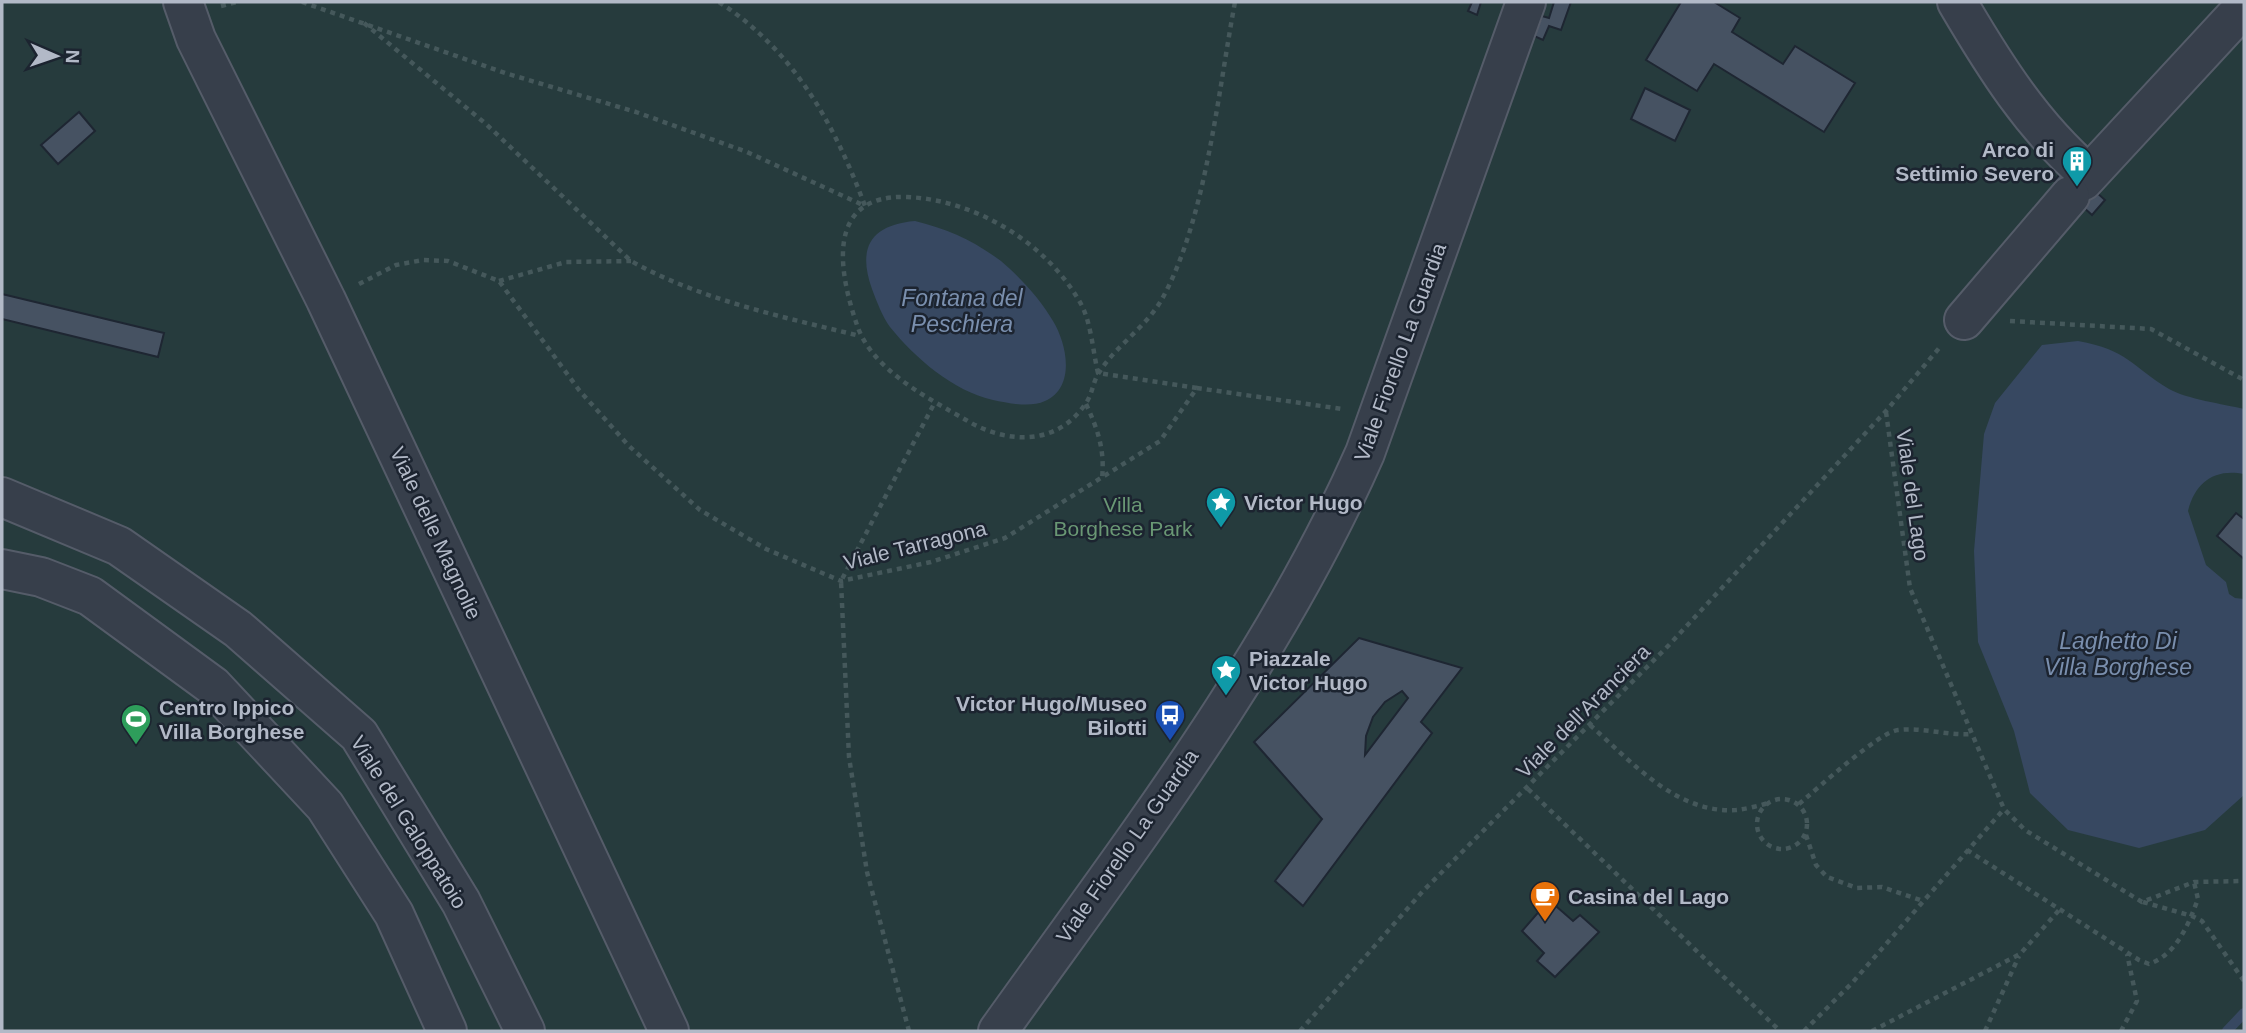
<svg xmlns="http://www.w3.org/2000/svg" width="2246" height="1033" font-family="Arial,sans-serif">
  <rect width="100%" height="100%" fill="#232d3a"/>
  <rect fill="#263b3d" x="2" y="2" width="2242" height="1029"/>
  <g fill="#374861">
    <path d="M915,221C948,229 974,241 1001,261C1020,277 1041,300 1053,321C1067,344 1076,387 1045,401C1030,408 1008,403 993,400C953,391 915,358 890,327C882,316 877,302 872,289C857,247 871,225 915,221Z"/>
    <path d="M2078,341C2128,350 2131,366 2169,389C2187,399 2223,404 2244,409V474C2215,468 2195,482 2188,511L2206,565L2226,582L2229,594L2235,598L2244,599V795L2205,830L2139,848L2068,830L2030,793L2014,731L1978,642L1974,551L1984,434L1995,403L2042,345Z"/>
  </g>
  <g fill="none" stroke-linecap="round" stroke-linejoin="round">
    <path stroke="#374861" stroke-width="10" d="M2227,1031L2244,1013"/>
  </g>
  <g fill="#465262" stroke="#1e2632" stroke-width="2" fill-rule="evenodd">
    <path d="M1472,2H1481L1477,15L1468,11Z"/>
    <path d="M1554,2H1571L1561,30L1549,26L1543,40L1534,36L1542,16L1549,18Z"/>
    <path d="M1681,2H1714L1740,18L1732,32L1783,64L1795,46L1855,83L1824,132L1714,64L1697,91L1646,60Z"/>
    <path d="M1645,88L1690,110L1675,141L1631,119Z"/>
    <path d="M79,112L95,131L58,164L41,145Z"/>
    <path d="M2067,166L2105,200L2092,215L2054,181Z"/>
    <path d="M2,294L164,333L158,357L2,319Z"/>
    <path d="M2236,513L2244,519V559L2217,536Z"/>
    <path d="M1359,638L1462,668L1421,722L1432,733L1303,906L1275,881L1322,819L1254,742ZM1402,691L1408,698L1365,755L1366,736L1373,717L1385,702Z"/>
    <path d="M1549,900L1573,921L1580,915L1599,932L1555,977L1537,961L1544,953L1522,931Z"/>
  </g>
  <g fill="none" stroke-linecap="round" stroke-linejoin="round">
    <g stroke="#555c69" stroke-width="42">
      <g id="minor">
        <path d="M183,2L196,39L326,300L669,1031"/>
        <path d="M1957,2C1994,65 2032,126 2088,174"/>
        <path d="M2083,181L2244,7"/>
        <path d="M1964,320L2070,196"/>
        <path d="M2,497L119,546L238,629L359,735L461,902L525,1031"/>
        <path d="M2,569L41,577L90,596L213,686L325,806L394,914L447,1031"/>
        <path d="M998,1031C1130,846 1273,662 1365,453L1526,2"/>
      </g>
    </g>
    <g stroke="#45585b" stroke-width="4.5" stroke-dasharray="5 5" stroke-linecap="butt">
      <path d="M302,2L505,73L636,112L747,152L865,206"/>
      <path d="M719,2C794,51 834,123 865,206"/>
      <path d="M221,6L237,2"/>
      <path d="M364,23L486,124L631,261C701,300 783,317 860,336"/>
      <path d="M499,281L566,262L631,261"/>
      <path d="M359,284L396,265L423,260L448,261L499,281L579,390L629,446L700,510L766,549L841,581L931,562L1005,538L1160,441L1197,388L1342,409"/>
      <path d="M2010,321L2151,329L2244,380"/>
      <path d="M1197,388L1098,373C1093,352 1091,322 1081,304C1047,243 976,200 907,197C824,194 839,273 857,325C872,370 928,398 966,420C1006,444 1057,447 1086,403C1093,393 1093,380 1100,371C1117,345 1147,326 1162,299C1206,220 1218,92 1235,2"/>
      <path d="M1086,404C1098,430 1105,450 1102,479"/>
      <path d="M1886,412L1910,588L2004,809L2025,830L2142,902L2194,882L2244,881"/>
      <path d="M1590,725C1631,761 1676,814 1736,810C1746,809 1758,806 1768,803"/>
      <path d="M1528,789L1780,1031"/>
      <circle cx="1782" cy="824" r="25"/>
      <path d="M1799,804C1817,789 1879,732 1898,730C1923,727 1947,736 1973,734"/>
      <path d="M1806,835L1816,865L1827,877L1857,888L1882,887L1923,901"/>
      <path d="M1967,850L2139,960L2149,964C2177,954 2188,925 2198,899L2194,882"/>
      <path d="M2143,902L2192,916L2202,921L2244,981"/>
      <path d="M909,1031L867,872L849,757L841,581L935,402"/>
      <path d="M1300,1031L1423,891L1669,645L1886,411L1940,347"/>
      <path d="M1804,1031L1852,983L2004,809"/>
      <path d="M1872,1031L2020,954L2060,909"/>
      <path d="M1985,1031L2019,956"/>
      <path d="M2121,1031L2137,1001L2127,954"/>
    </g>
    <use href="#minor" stroke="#373f4b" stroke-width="38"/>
  </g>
  <defs>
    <g id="building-pin" transform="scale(1.575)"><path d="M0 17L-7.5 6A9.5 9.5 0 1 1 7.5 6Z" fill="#0f9aa8" stroke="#1c2430"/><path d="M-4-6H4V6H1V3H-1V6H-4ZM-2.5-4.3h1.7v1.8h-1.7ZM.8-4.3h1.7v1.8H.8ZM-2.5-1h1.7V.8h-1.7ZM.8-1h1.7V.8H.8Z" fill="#fff"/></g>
    <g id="sight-pin" transform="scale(1.575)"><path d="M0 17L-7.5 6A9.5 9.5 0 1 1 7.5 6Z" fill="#0f9aa8" stroke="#1c2430"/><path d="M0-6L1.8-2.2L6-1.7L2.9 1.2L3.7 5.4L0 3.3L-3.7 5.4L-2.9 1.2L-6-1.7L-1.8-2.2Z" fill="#fff"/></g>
    <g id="bus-pin" transform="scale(1.575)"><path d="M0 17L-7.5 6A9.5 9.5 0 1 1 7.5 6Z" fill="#1a4fb4" stroke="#1c2430"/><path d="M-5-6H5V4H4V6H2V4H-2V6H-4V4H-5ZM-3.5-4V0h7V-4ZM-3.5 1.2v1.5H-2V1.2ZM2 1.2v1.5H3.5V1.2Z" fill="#fff"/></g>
    <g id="stadium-pin" transform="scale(1.575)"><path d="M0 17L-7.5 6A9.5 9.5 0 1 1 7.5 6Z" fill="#2e9e5b" stroke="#1c2430"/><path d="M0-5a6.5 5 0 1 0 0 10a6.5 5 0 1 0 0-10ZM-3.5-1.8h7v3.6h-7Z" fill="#fff"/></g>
    <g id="cafe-pin" transform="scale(1.575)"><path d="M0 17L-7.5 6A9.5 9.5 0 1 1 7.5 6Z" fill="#e8710a" stroke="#1c2430"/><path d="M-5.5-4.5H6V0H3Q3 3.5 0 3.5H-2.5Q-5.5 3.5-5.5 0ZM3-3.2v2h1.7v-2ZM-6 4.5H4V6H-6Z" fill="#fff"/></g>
  </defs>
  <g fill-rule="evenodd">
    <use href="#building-pin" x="2077" y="161"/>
    <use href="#sight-pin" x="1221" y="502"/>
    <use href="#sight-pin" x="1226" y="670"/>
    <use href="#bus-pin" x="1170" y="715"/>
    <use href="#stadium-pin" x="136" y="719"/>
    <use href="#cafe-pin" x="1545" y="896"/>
  </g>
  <g text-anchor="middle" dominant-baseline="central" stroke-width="5" stroke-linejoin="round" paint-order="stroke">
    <g font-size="21" font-weight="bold" fill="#b2b9c7" stroke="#1c2430" text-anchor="start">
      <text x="2054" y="149" text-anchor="end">Arco di<tspan x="2054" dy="24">Settimio Severo</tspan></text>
      <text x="1244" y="502">Victor Hugo</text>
      <text x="1249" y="658">Piazzale<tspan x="1249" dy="24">Victor Hugo</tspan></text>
      <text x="1147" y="703" text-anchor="end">Victor Hugo/Museo<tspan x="1147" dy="24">Bilotti</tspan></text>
      <text x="159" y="707">Centro Ippico<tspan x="159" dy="24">Villa Borghese</tspan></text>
      <text x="1568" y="896">Casina del Lago</text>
    </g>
    <g font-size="21" fill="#b2b9c7" stroke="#1c2430">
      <text transform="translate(1400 352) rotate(-70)">Viale Fiorello La Guardia</text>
      <text transform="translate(1913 495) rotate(82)">Viale del Lago</text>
      <text transform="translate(436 533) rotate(65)">Viale delle Magnolie</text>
      <text transform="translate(915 545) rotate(-14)">Viale Tarragona</text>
      <text transform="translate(1583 711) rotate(-45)">Viale dell'Aranciera</text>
      <text transform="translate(409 822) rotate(58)">Viale del Galoppatoio</text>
      <text transform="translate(1127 846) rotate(-55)">Viale Fiorello La Guardia</text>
    </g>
    <g font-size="21" fill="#699774" stroke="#1c2430">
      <text x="1123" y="504">Villa<tspan x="1123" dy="24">Borghese Park</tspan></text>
    </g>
    <g font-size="23" font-style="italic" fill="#7a8fae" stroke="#1c2430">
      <text x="962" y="298">Fontana del<tspan x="962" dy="26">Peschiera</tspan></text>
      <text x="2118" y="641">Laghetto Di<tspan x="2118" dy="26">Villa Borghese</tspan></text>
    </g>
  </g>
  <rect width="2246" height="1033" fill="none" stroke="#b2b9c7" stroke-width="7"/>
  <g transform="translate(56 56) rotate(92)" stroke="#1c2430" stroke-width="5" paint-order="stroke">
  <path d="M0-5L12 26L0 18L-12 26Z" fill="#b2b9c7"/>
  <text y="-10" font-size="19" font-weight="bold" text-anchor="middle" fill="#b2b9c7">N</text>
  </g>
</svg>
